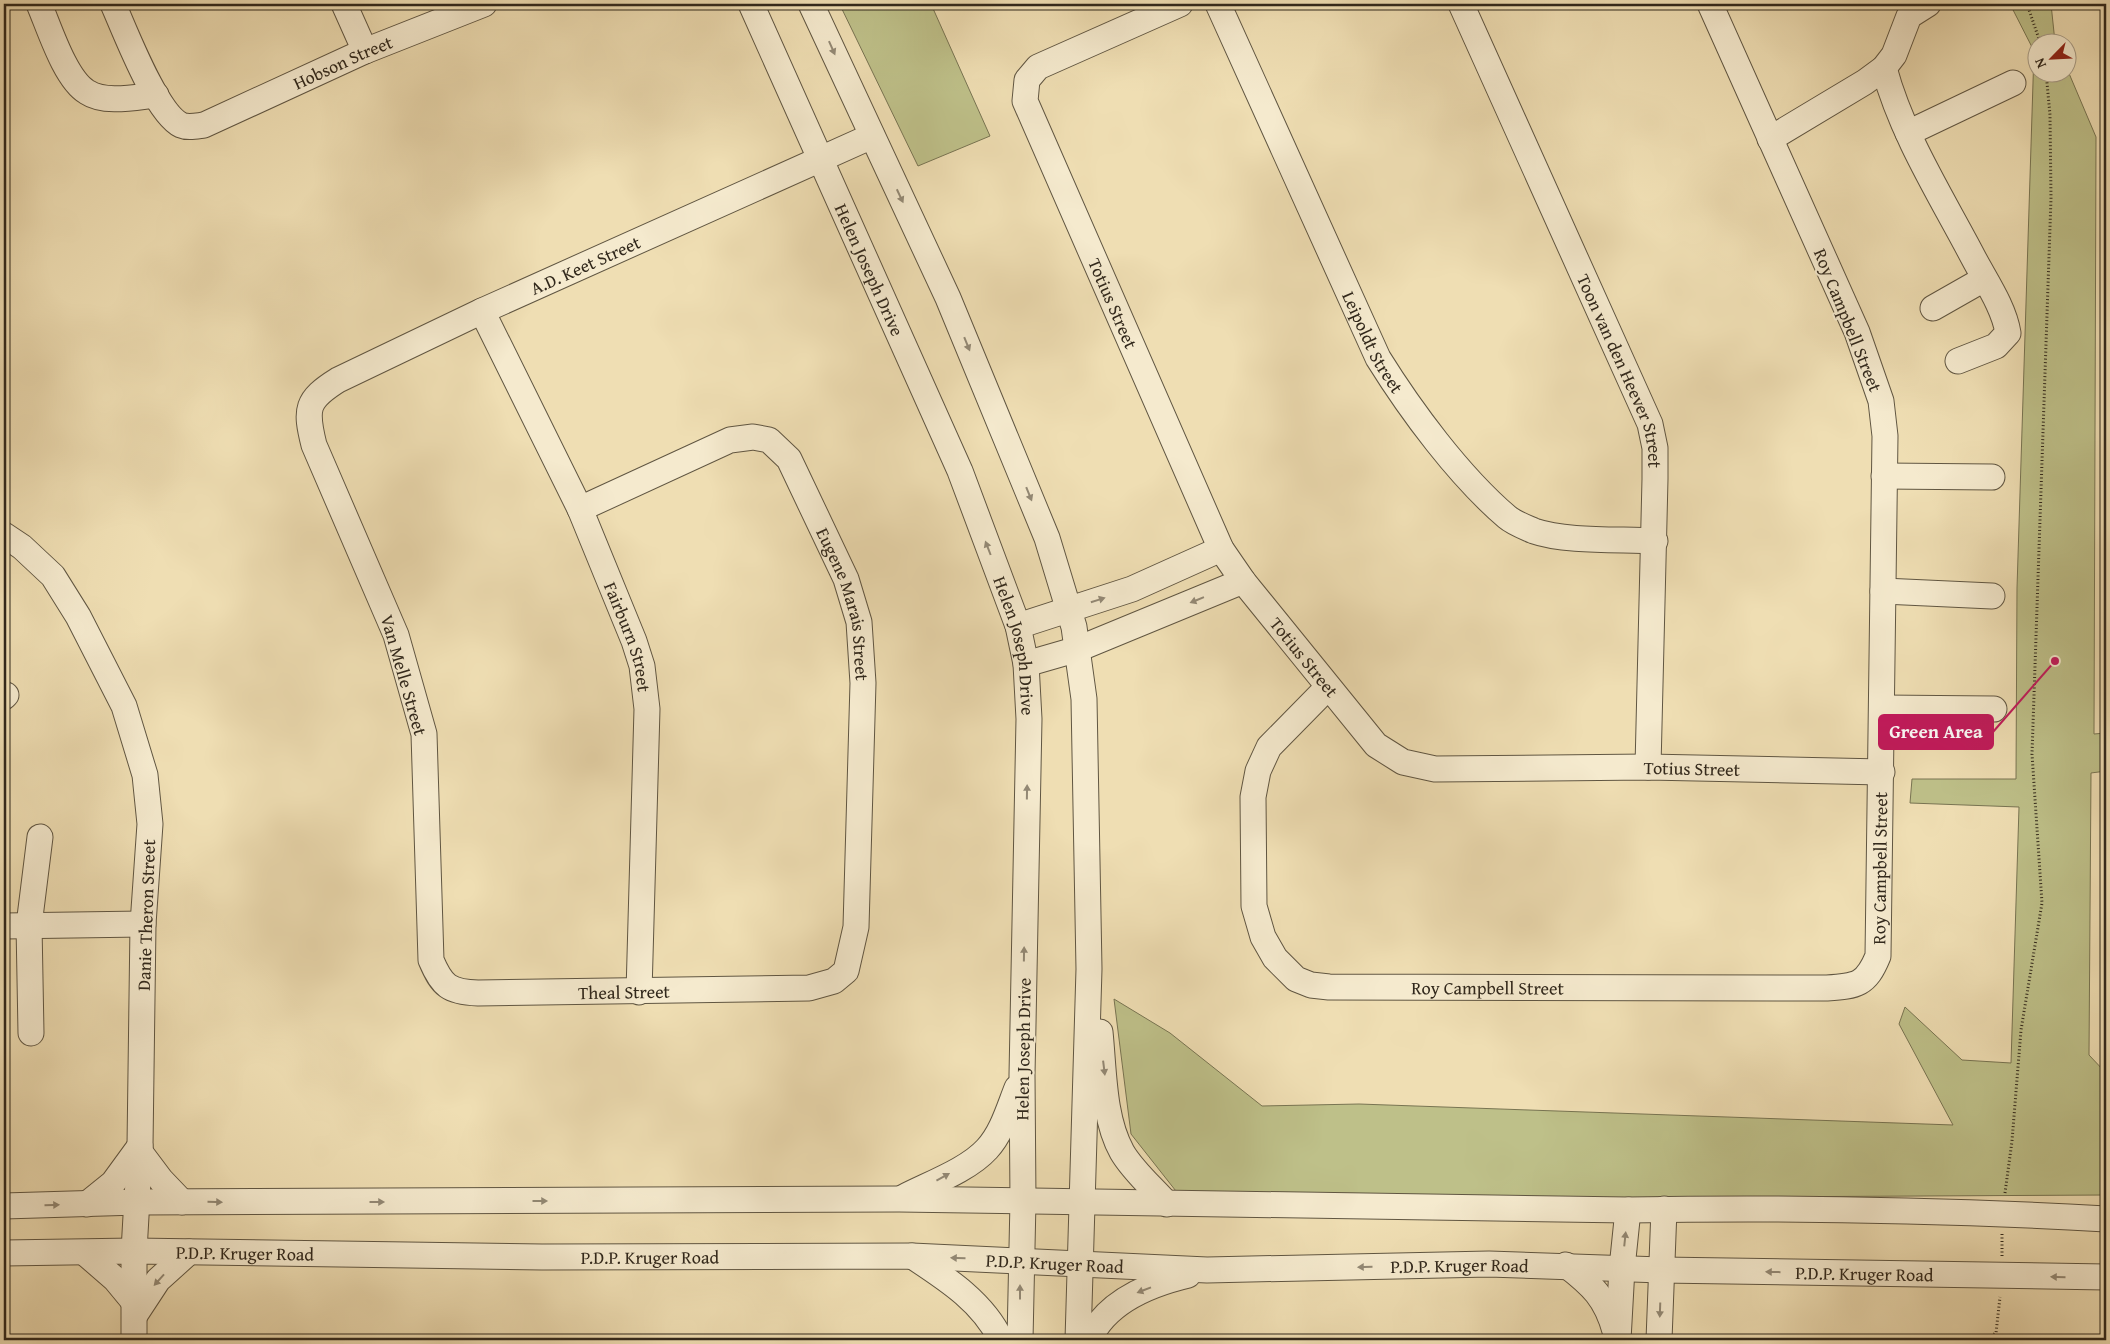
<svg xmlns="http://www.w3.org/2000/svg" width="2110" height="1344" font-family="'Gentium Book Plus',serif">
  <rect width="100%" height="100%" fill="#efdeb3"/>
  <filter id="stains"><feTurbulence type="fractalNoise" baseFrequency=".004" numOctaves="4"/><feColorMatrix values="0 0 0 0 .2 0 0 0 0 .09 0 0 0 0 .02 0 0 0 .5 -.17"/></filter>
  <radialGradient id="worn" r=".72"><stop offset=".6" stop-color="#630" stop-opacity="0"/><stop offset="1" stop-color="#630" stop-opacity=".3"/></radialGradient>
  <g fill="#bec089" stroke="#787452">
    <path d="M842,4H931L990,136L918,166L840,5Z"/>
    <path d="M2010,4H2051L2055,42H2038V72L2068,71L2096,137L2094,734L2106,733V771L2091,773L2089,1055L2106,1073V1195L1183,1200L1131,1134L1114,999L1170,1033L1262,1106L1359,1104L1953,1125L1899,1024L1905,1007L1962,1060L2011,1063L2019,807L1910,803L1912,779H2016L2017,588L2034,51Z"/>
  </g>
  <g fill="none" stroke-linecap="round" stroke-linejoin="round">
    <g stroke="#605642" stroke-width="27">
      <g id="minor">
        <path d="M39,4C49,27 65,79 87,92C105,104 136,97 156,95"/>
        <path id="s1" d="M113,4C125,31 156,113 181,125C188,128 196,126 204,125L365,51L484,4"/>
        <path d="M344,4L365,51"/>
        <path id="s2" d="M751,4L960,471L1018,626L1026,664L1029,719L1022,1075L1023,1201L1020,1340"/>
        <path d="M811,4L948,298L1047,538L1074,627L1084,699L1089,969L1078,1340"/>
        <path id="s3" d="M1180,4L1038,67L1027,80L1025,101L1221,549L1243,581L1376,745L1403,762L1435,769L1648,767L1882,772"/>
        <path id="s4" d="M1218,4L1378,358C1411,411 1459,476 1507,517C1514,523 1525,527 1534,531C1565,542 1621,539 1655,541"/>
        <path id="s5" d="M1461,4L1650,424L1655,448V479L1648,767"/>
        <path d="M1884,68C1902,135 1941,196 1973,257C1985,280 2004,307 2008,333L1996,346L1958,361"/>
        <path d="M1908,133L2013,83"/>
        <path d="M1770,139L1865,82L1884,68L1894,55L1909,16L1928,4"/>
        <path d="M1933,308L1984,279"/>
        <path id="s6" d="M482,311L580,509L634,641L642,666L647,709L639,992"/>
        <path d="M1884,476L1992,477"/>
        <path id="s7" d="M580,509L730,440L753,437L769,440L789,459L846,579L859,622L863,683L856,927L846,971L834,981L809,988L478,993C449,992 442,986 431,960L424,734L396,635L314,445C305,409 306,400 338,380L482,311L872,136"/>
        <path d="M4,535L22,547L53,576L78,616L124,706L145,775L150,824L143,924L140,1146L134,1251V1340"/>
        <path d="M1883,591L1992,596"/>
        <path d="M1018,626L1132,589L1221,549"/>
        <path d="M1026,664L1078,649L1243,581"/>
        <path id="s8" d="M1328,687L1269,747L1258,771L1253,797L1254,906L1263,937L1275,958L1296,979L1311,985L1329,987L1827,988C1857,986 1866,985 1878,956L1885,436L1881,401L1857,332L1710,4"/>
        <path d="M4,697L6,695"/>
        <path d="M1882,708L1994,709"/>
        <path d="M4,926L143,924"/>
        <path d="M1100,1032C1104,1070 1103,1118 1122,1152C1133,1171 1152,1187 1167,1204"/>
        <path d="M31,1033L29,925L40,837"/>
        <path d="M140,1152L161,1180L182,1202"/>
        <path d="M904,1197C929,1184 968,1170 987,1149C1002,1133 1009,1108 1017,1088"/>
        <path d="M87,1204L113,1183L140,1146"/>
        <path d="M4,1206L138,1202L899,1199L1628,1210C1788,1207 1947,1210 2106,1219"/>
        <path id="s9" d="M4,1253L134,1251L542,1257L912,1256L1207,1270L1489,1264L1661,1270L2106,1277"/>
        <path d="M85,1253L115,1279L134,1302"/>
        <path d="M912,1256C947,1279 983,1302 1001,1340"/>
        <path d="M1566,1265C1592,1285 1606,1298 1615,1331"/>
        <path d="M135,1315L158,1280L189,1252"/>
        <path d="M1089,1340C1106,1301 1150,1284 1188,1275"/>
        <path d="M1618,1340L1622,1268L1628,1210"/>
        <path d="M1659,1340L1664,1209"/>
      </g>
    </g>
    <g stroke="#31281c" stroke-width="3" stroke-dasharray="1 2.5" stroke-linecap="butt">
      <path d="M2027,4L2040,42"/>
      <path d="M2005,1193L2012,1141L2021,1030L2042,903L2032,754L2051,198L2050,115L2046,72"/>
      <path d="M2002,1234V1256"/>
      <path d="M1985,1340L1996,1333L2000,1297"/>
    </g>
    <use href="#minor" stroke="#f5eace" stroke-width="25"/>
  </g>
  <defs><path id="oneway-solid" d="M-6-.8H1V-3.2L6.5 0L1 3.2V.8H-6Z" transform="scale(1.25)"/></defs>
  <g fill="#938975">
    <use href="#oneway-solid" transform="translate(832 48) rotate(66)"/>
    <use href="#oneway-solid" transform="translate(900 196) rotate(65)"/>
    <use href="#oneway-solid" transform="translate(967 344) rotate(68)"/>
    <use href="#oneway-solid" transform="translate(1029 494) rotate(68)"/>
    <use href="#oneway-solid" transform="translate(988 548) rotate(-111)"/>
    <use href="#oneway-solid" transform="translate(1098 600) rotate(-18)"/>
    <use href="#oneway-solid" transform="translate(1197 600) rotate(158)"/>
    <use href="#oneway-solid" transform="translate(1027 792) rotate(-89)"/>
    <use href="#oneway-solid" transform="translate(1024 954) rotate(-89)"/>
    <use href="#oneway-solid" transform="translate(1104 1068) rotate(83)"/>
    <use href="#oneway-solid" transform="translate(943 1177) rotate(-29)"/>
    <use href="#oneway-solid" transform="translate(540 1201)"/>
    <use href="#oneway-solid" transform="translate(215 1202) rotate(1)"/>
    <use href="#oneway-solid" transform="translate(377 1202)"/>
    <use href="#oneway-solid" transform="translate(52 1205) rotate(-2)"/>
    <use href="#oneway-solid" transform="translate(1625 1239) rotate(-84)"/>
    <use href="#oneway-solid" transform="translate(958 1258) rotate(-178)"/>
    <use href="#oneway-solid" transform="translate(1365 1267) rotate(179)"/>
    <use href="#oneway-solid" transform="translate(1773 1272) rotate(-179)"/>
    <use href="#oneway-solid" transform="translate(2058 1277) rotate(-179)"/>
    <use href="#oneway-solid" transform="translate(159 1280) rotate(132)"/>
    <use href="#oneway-solid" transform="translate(1144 1290) rotate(159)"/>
    <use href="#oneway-solid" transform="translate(1020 1292) rotate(-90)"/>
    <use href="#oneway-solid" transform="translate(1660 1310) rotate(92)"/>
  </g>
  <g text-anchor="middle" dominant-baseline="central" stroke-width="4" stroke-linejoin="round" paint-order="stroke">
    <g font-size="18" fill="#31281c" stroke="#f5eace">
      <text stroke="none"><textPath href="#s1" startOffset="316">Hobson Street</textPath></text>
      <text stroke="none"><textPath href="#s7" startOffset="2082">A.D. Keet Street</textPath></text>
      <text stroke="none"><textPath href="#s2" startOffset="291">Helen Joseph Drive</textPath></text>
      <text stroke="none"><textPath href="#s3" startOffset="414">Totius Street</textPath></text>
      <text transform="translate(1848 320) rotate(68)">Roy Campbell Street</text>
      <text stroke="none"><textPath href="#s4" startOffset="372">Leipoldt Street</textPath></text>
      <text stroke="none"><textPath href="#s5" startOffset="401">Toon van den Heever Street</textPath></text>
      <text stroke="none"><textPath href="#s7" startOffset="389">Eugene Marais Street</textPath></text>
      <text stroke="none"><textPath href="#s6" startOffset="358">Fairburn Street</textPath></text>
      <text stroke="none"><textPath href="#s2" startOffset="696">Helen Joseph Drive</textPath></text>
      <text stroke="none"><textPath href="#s3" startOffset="819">Totius Street</textPath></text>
      <text transform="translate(404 675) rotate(74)">Van Melle Street</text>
      <text stroke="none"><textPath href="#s3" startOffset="1254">Totius Street</textPath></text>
      <text stroke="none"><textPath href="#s8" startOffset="1018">Roy Campbell Street</textPath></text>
      <text transform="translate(146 915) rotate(-88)">Danie Theron Street</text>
      <text stroke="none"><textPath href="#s8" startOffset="525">Roy Campbell Street</textPath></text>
      <text transform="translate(624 992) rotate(-1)">Theal Street</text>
      <text transform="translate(1023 1049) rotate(-89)">Helen Joseph Drive</text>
      <text stroke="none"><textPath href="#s9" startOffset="241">P.D.P. Kruger Road</textPath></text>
      <text stroke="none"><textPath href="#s9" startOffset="646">P.D.P. Kruger Road</textPath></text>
      <text stroke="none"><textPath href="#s9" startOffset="1051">P.D.P. Kruger Road</textPath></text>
      <text stroke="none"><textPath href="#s9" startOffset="1456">P.D.P. Kruger Road</textPath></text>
      <text stroke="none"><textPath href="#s9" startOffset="1861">P.D.P. Kruger Road</textPath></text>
    </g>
  </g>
  <path fill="none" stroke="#c2185b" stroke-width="2" d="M2055 661L1993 732"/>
  <circle fill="#c2185b" stroke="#f5eace" stroke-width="2" cx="2055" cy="661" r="5"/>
  <rect fill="#c2185b" stroke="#c2185b" stroke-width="2" x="1879" y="715" width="114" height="34" rx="5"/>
  <g font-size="19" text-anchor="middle" font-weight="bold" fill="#fff">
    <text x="1936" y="738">Green Area</text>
  </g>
  <rect width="2110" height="1344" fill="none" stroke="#efdeb3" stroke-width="20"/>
  <rect x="5" y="5" width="2100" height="1334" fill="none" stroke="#31281c" stroke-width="2.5"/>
  <rect x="10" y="10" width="2090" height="1324" fill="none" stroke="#31281c"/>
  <g transform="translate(2052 58) rotate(246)"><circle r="24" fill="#f5eace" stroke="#a79c87"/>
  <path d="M0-4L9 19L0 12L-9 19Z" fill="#8f2418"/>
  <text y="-8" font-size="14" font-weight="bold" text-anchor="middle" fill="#31281c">N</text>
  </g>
  <rect width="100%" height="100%" filter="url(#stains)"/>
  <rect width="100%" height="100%" fill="url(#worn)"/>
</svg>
